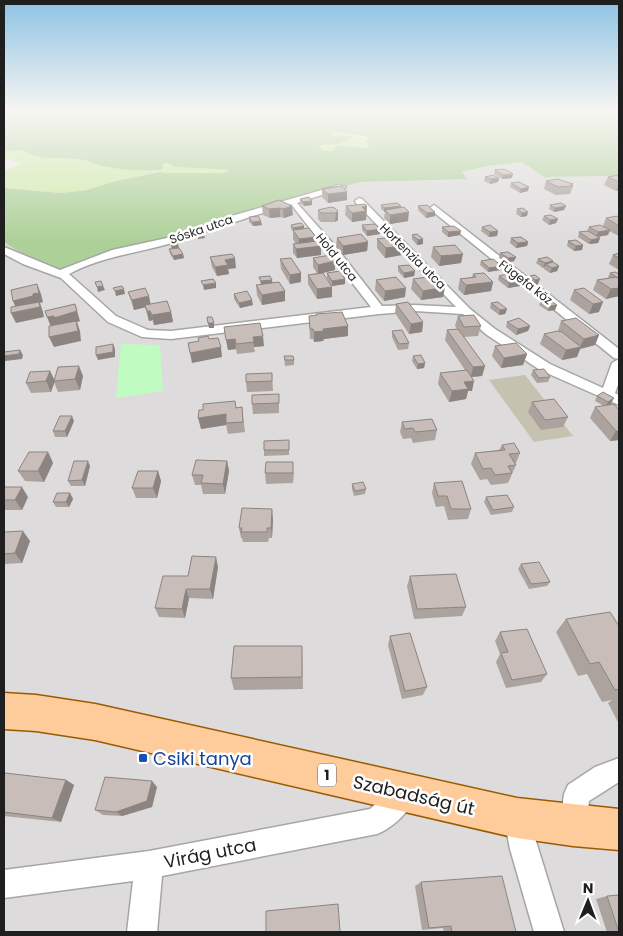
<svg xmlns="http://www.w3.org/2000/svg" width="623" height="936" font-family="Poppins,sans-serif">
  <rect width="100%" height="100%" fill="#f0ebe4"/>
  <path fill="#dddbdc" d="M522,162L544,177L619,176V932H4V242L16,250L123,249L316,193L361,182L467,178L461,173L488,166Z"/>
  <path fill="#c5c3b0" d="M525,375L573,436L534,442L489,380Z"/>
  <g fill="#ceeba9">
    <path d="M337,132L372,139L365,148L337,145L333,151H325L319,147L322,145L338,144L353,137L344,135L329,138L332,133Z"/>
    <path d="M9,150H24L36,156L84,160L105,167L146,171L161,170L162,163H167L175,167L231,170L223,173H170L160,172L116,181L87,190L61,193L4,188V171L21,164L10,159H4V151Z"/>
  </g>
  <path fill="#add098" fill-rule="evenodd" d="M4,111H619V176L544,177L522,162L488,166L462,172L467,179L361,182L316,193L160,242L123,249L60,270L16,250L4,242V188L61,193L87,190L116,181L160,172L170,173H223L230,170L175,167L167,163L162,164L163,168L161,170C143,171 125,170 107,167C99,166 92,162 84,160C70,157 32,161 24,150L4,151ZM337,132L367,137L371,139L366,140L369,145L365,148L337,145L333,151H325L319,147L322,145L338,144L353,137L344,135L329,137L332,133Z"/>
  <path fill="#c0fbc1" d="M121,344L160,345L163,391L116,398Z"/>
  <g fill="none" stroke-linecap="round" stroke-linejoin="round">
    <g stroke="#a6a6a6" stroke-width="3">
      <g id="street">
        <path d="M339,185L346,187L297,203L336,247L382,306L415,305L456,307L356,203L355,201L359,198L362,199L470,309L495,329L550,364L603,388L612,363L619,359V382L615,393L619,395V405L540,370L487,335L463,314L415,311L379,314L171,339L142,337L108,322L61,278L23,264L4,254V247L60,270L112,250L167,238L228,217ZM291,204L371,307L171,331L148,330L116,316L69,274C102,256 139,253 175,242C214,229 252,216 291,204Z"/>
        <path d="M434,205L619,349V359L614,358L431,210L430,208Z"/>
        <path d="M619,758V782L589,801L586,826L582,835L573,839L564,835L560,826L564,794L568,785L595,767Z"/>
        <path d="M405,781L414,785L418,794C411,810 393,828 377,834L162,876L157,932H127L133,881L4,898V870L149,851L370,809L396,785Z"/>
        <path d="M517,805L526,809L564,932H534L510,849L504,818L508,809Z"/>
      </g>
    </g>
    <g stroke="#995b00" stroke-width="3">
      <path id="primary" d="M4,693L36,695L95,704L517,798L619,809V850L573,846L517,838L95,740L36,731L4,729Z"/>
    </g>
    <use href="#street" fill="#fff" fill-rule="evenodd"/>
    <use href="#primary" fill="#fecc9b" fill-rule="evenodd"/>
  </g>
  <g fill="#aca39e">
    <path d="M495,170L512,178L502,179L494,174Z"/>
    <path d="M619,176V190L616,191L604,185L608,177Z"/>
    <path d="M485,177L499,178L498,182L490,184L484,181Z"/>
    <path d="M546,181L573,186L570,194L556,195L544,189Z"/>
    <path d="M511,183L528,191L520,193L510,187Z"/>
    <path d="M322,189L347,200L328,203L322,197Z"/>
    <path d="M300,199L312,205L304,206L300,203Z"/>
    <path d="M279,200L293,215L284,218L280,217L270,218L263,215L262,206Z"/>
    <path d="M381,205L400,208L408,221L390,224L384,218L385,212L381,209Z"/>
    <path d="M550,205L564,210L554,212L549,209Z"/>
    <path d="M346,206H367L366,220L352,222L345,215Z"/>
    <path d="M418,206L435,216L426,218L418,210Z"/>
    <path d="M335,208L338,220L335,222H321L318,219V210Z"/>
    <path d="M517,209L527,216L521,217L516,214Z"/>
    <path d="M544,216L558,219L556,223L549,225L542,220Z"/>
    <path d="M249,217L262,225L253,226L249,222Z"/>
    <path d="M606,218H619V236L609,231L608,235L597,237L600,238L598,243L589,244L578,237L579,232L587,231L589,227L603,226Z"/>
    <path d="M291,225L304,226V228L316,237V241L321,246V255L297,258L293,253V244H296L293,239V231L291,229Z"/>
    <path d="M362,225L380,234L367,236L362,230Z"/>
    <path d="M442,227L460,235L448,237L442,232Z"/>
    <path d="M482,227L498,231L497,236L489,237L481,231Z"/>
    <path d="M412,235L423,244L417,245L412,239Z"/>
    <path d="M337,238L368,242L367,251L343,255L336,247Z"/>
    <path d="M511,238L528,242L527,246L516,248L510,243Z"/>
    <path d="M377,239L403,246L402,255L385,258L377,248Z"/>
    <path d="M169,241L178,244V248L183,254L184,258L174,260L170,254L169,249H172Z"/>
    <path d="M568,241L583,245L582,250L574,251L567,246Z"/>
    <path d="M433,247L461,263L439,266L431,257Z"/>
    <path d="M500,253L516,257L514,261L507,263L499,258Z"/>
    <path d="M619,253V270L609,264L613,255Z"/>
    <path d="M210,257L236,268L228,269L229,274L217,276L212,267Z"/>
    <path d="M313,258L335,261V270L323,273L332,297L317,299L308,284V275L317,273L313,267Z"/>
    <path d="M280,259L301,282L290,284L281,269Z"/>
    <path d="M538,259L553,262L559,266L557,271L550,273L544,269L545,267L543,268L536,263Z"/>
    <path d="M481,261L501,270L488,272L480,265Z"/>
    <path d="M398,266L415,271L414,276L404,278L398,271Z"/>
    <path d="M327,273L345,279V284L332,286L327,278Z"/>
    <path d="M610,273L619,274V296L606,299L593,290L597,280L609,278L608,277Z"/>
    <path d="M473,274L493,282L491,291L464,295L458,289L460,279L472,277Z"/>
    <path d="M535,275L538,284L533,285L528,281L530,276Z"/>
    <path d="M499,276L521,281L520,286L508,288L498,280Z"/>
    <path d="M259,277L272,280V283L285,291V301L262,305L257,295L256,285H261Z"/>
    <path d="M413,279L445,287L443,297L421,300L411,289Z"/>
    <path d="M376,280L405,297L384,301L375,290Z"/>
    <path d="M584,288L599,312L589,314L570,300L574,290Z"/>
    <path d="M128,292L151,304L171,312L173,322L154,325L153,320L149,321L145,307L134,310Z"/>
    <path d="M234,294L253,305L240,308L234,299Z"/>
    <path d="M541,300L557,305L555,310L548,311L539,305Z"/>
    <path d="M491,303L507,309L505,314L499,315L490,308Z"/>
    <path d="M396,304L423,322L422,332L409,334L395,313Z"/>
    <path d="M316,314L348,326V336L324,339L323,341L314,342L313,339H310L309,316L316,315Z"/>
    <path d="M458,316L481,326L478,336L464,337L485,366L482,376L472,377V391H468L466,399L449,402L438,384L440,373L465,370L445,340L447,330L457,329L455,326Z"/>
    <path d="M561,321L599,335L595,345L580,349L577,357L562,360L540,344L544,334L558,331Z"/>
    <path d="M507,322L530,326L528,331L516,335L506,327Z"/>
    <path d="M224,327L264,346L254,347L255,352L237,354L236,349L228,350Z"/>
    <path d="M392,331L409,343L408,349L398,350L392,337Z"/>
    <path d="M495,346L527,354L523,365L501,368L492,356Z"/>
    <path d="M284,356L294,360V365L285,366Z"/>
    <path d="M413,356L425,363L424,368L417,369L412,361Z"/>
    <path d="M533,370L550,377L548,382L537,383L531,375Z"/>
    <path d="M50,371L54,380L83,376L80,390L58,392L54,382L51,392L31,393L26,383Z"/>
    <path d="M272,373L273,391L247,392L246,382Z"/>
    <path d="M279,394V413L253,414L252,404Z"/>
    <path d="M597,396L611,404L608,405L619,440L610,441L590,418L595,407L604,406L595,401Z"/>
    <path d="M235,401L236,407H242L245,432L228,434L226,425L201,429L203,410Z"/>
    <path d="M532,402L568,417L563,427L541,430L528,412Z"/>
    <path d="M74,421L67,437H55L53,431Z"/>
    <path d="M402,422L437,430L435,440L413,443L411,438L403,439L400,432Z"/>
    <path d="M289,440V455L264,456V450Z"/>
    <path d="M502,445L520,453L516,463L515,464L516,465L508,483L491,485L487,479L480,480L471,464L475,453L499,450Z"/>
    <path d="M48,452L53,463L44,482L25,481L18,471Z"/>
    <path d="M227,461L229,471L225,494H203L201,485H195L192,475Z"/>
    <path d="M90,466L85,486H71L68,481Z"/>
    <path d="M158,471L161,481L157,498H136L132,488Z"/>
    <path d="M294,472L293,483L266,484L265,473Z"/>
    <path d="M434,483L471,509L468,519L448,520L444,506L436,507L432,493Z"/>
    <path d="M352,484L366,489L365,494L354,496L352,489Z"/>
    <path d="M4,487L28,497L22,510H4Z"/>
    <path d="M70,493L73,499L69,507H56L53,502Z"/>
    <path d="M486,497L514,507L512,512L491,515L484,502Z"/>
    <path d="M273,519L272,538H269L268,542H243L242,538H241L239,528Z"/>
    <path d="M4,532L30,541L22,563L4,564Z"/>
    <path d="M521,564L550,582L547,586L529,589L518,569Z"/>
    <path d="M218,567L213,599L189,598L185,618L159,617L155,608L188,576Z"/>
    <path d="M410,576L466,607L462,616L414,619L407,586Z"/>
    <path d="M566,619L619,626V724L608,703L612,700L602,702L587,674L578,676L556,632Z"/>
    <path d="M500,632L547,674L541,682L506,688L496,662L500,654L495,641Z"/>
    <path d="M390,636L427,687L423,695L402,699L388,645Z"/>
    <path d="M302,646L303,689L234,690L231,678Z"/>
    <path d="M4,776L66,780L74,785L61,822L4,816Z"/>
    <path d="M157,787L152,807L122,816L103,815L95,810Z"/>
    <path d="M421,882L516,932H444L443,928L422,930L415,886Z"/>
    <path d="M607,896L619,932H607L596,899Z"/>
  </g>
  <g fill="#8c8481">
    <path d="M513,174L512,178L502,179L503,175Z"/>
    <path d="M499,178L498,182L490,184L491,179Z"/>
    <path d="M619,184V190L616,191Z"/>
    <path d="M529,187L528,191L520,193L521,189Z"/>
    <path d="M347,192V200L328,203V194Z"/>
    <path d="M312,201V205L304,206L303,202Z"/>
    <path d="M292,206L293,215L284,218L283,209Z"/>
    <path d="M367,206L366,220L352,222V213L362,207Z"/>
    <path d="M401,206L400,210H385V212H384V208Z"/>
    <path d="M566,206L564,210L554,212L555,208Z"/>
    <path d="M280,208V217L270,218L269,209Z"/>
    <path d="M338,211V220L335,222L336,213Z"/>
    <path d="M409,212L408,221L390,224V215Z"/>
    <path d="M435,212V216L426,218L427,213Z"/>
    <path d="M528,212L527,216L521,217L522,213Z"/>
    <path d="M558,219L556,223L549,225L550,220Z"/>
    <path d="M261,221L262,225L253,226L252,222Z"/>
    <path d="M304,226V231H294L293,228Z"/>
    <path d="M380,229V234L367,236V231Z"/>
    <path d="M610,230L608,235L596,237L598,232Z"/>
    <path d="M461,231L460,235L448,237V232Z"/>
    <path d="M498,231L497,236L489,237L490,232Z"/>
    <path d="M204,234L205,238L198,239V235Z"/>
    <path d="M316,237V246L299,248V239Z"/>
    <path d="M600,238L598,243L589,244L591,240Z"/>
    <path d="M423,239V244L417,245L418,240Z"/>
    <path d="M368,242L367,251L343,255V246Z"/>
    <path d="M528,242L527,246L516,248L518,243Z"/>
    <path d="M178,244L179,248L172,249L171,245Z"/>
    <path d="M583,245L582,250L574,251L576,246Z"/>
    <path d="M321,246V255L297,258L296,249Z"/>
    <path d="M403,246L402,255L385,258L386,248Z"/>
    <path d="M183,254L184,258L174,260L173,256Z"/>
    <path d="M463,254L461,263L439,266L441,256Z"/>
    <path d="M516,257L514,261L507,263L508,258Z"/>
    <path d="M235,258L236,268L228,269L229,274L217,276L215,267L225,260Z"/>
    <path d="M335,261V270L318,274V265Z"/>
    <path d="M553,261L552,266L546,264L545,267L543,268L545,263Z"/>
    <path d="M502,266L501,270L488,272L489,268Z"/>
    <path d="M559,266L557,271L550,273L552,268Z"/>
    <path d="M415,271L414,276L404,278V273Z"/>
    <path d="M301,273V282L290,284V275Z"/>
    <path d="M345,279V284L332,286V281Z"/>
    <path d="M540,279L538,284L533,285L535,280Z"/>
    <path d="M272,280L273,285L261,286V281Z"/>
    <path d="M521,281L520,286L508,288L509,283Z"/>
    <path d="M493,282L491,291L464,295L466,285Z"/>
    <path d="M216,283V288L204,290L203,285Z"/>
    <path d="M37,284L41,294L43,302L40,303L43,312L44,317L16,323L11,313L17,311L13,301L33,294Z"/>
    <path d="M103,286L105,290L98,292L97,287Z"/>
    <path d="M332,287V297L317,299V289Z"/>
    <path d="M445,287L443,297L421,300L423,291Z"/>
    <path d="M406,288L405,297L384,301L385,291Z"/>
    <path d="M619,288V296L606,299L611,289Z"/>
    <path d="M124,289L125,294L116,296L115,291Z"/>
    <path d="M285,291V301L262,305V295Z"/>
    <path d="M149,296L151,306L134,310L132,300Z"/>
    <path d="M252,300L253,305L240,308L239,303Z"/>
    <path d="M603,302L599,312L589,314L593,304Z"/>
    <path d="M75,304L80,321L77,322L80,331L81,341L54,347L49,337L51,327L47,317Z"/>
    <path d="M557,305L555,310L548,311L550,306Z"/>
    <path d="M507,309L505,314L499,315L500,310Z"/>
    <path d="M147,311H150L153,320L149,321Z"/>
    <path d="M171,312L173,322L154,325L152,315Z"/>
    <path d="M423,322L422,332L409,334L411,324Z"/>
    <path d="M208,323H214V328H209Z"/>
    <path d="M348,326V336L324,339L323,341L314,342V332L323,329Z"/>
    <path d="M530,326L528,331L516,335L518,329Z"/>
    <path d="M599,335L595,345L580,349L577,357L562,360L566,350L580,347L584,339Z"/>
    <path d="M263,336L264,346L254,347L253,337Z"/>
    <path d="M235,339L236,349L228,350L226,340Z"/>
    <path d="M113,344L115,349V357L98,360L96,355Z"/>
    <path d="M221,347L222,357L192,363L190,353Z"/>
    <path d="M20,350L23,355L22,359L5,361L4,359V356Z"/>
    <path d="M527,354L523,365L501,368L504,358Z"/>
    <path d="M425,363L424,368L417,369L418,364Z"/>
    <path d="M79,366L83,376L80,390L75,379Z"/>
    <path d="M485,366L482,376L471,377L473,367Z"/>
    <path d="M50,371L55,381L51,392L46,381Z"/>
    <path d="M474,381L472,391H468L466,399L449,402L452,391L464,382Z"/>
    <path d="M614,398L611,404L605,407L608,402Z"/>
    <path d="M226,414V425L201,429L198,418Z"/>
    <path d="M72,416L74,421L67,437L65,431Z"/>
    <path d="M616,431H619V440L610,441Z"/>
    <path d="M48,452L53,463L44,482L38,471Z"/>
    <path d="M88,461L90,466L85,486L82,480Z"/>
    <path d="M227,461L229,471L225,494L223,484Z"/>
    <path d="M158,471L161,481L157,498L153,488Z"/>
    <path d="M22,487L28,497L22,510L15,500Z"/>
    <path d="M70,493L73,499L69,507L66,502Z"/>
    <path d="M272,509L273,519L272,538L271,528Z"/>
    <path d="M23,531L30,541L22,563L15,553Z"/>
    <path d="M216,557L218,567L213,599L210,589Z"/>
    <path d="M186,589L189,598L185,618L182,609Z"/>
    <path d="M66,780L74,785L61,822L52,818Z"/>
    <path d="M152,781L157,787L152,807L122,816L116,812Z"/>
  </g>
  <g fill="#c8bdb8" stroke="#8c8481">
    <path d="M504,169L513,174L503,175L495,170Z"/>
    <path d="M493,175L499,178L491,179L485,177Z"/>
    <path d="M618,175L619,176V182L608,177Z"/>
    <path d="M558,179L573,184H570L573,186L558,187L546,181Z"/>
    <path d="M519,182L529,187L521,189L511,183Z"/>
    <path d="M342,186L347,192L328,194L322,189Z"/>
    <path d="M309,197L312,201L303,202L300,199Z"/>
    <path d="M279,200L292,206L283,209L280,208L269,209L262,206Z"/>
    <path d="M397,203L401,206L384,208L381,205Z"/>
    <path d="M561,203L566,206L555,208L550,205Z"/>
    <path d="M365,204L367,206L362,207L366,211L352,213L346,206Z"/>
    <path d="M427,205L435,212L427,213L418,206Z"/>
    <path d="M331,207L335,208L338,211L336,213H321L318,210Z"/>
    <path d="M404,207L409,212L390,215L385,210Z"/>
    <path d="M523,208L528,212L522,213L517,209Z"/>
    <path d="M551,215L558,219L550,220L544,216Z"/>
    <path d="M258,216L261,221L252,222L249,217Z"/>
    <path d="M617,216L619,218V226L606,218Z"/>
    <path d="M301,223L304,226L293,228L291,225Z"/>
    <path d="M375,224L380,229L367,231L362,225Z"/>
    <path d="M490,225L498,231L490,232L482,227Z"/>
    <path d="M600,225L610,230L598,232L589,227Z"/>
    <path d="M454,226L461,231L448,232L442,227Z"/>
    <path d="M309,228L316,237L299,239L293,230Z"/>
    <path d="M202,229L204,234L198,235L195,230Z"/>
    <path d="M588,231L600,238L591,240L579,232Z"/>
    <path d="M361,234L368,242L343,246L337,238Z"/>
    <path d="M417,234L423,239L418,240L412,235Z"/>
    <path d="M393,237L403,246L386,248L377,239Z"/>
    <path d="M521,237L528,242L518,243L511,238Z"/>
    <path d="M176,240L178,244L171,245L169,241Z"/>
    <path d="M576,240L583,245L576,246L568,241Z"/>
    <path d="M317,241L321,246L296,249L293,244Z"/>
    <path d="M455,245L463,254L441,256L433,247Z"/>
    <path d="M179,248L183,254L173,256L169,249Z"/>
    <path d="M508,252L516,257L508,258L500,253Z"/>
    <path d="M619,253V258L613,255Z"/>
    <path d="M232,254L235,258L225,260L228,265L215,267L210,257Z"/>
    <path d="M331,255L335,261L318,265L313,258Z"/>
    <path d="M547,257L553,261L545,263L538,259Z"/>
    <path d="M291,258L301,273L290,275L280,259Z"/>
    <path d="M493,259L502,266L489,268L481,261Z"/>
    <path d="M553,262L559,266L552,268L546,264Z"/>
    <path d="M409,265L415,271L404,273L398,266Z"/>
    <path d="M340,271L345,279L332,281L327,273Z"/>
    <path d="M615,272L619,274V278H618L610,273Z"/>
    <path d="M323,273L332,287L317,289L308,275Z"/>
    <path d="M484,273L493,282L466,285L460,279L476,277L473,274Z"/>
    <path d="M511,273L521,281L509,283L499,276Z"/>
    <path d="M535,275L540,279L535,280L530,276Z"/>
    <path d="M270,276L272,280L261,281L259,277Z"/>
    <path d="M435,276L445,287L423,291L413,279Z"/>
    <path d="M396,277L406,288L385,291L376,280Z"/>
    <path d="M616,277L619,279V288L611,289L597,280Z"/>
    <path d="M213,279L216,283L203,285L201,281Z"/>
    <path d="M101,281L103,286L97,287L95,282Z"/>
    <path d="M279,282L285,291L262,295L256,285Z"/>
    <path d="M37,284L39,293L33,294V296L13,301L11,290Z"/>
    <path d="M122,286L124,289L115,291L113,288Z"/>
    <path d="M145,288L149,296L132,300L128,292Z"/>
    <path d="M584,288L603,302L593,304L574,290Z"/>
    <path d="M247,291L252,300L239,303L234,294Z"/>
    <path d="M548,299L557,305L550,306L541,300Z"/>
    <path d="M167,301L171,312L152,315L150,311H147L145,305Z"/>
    <path d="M39,302L40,307L11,313V307Z"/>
    <path d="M408,302L423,322L411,324L396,304Z"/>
    <path d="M498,302L507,309L500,310L491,303Z"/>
    <path d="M75,304L77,311L54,318V316L47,317L45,311Z"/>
    <path d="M342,312L348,326L323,329L324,331L314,332L313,329H310L309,316L317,315L316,314Z"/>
    <path d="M474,315L481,326L464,327L458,316Z"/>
    <path d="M207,317H212L214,323H208Z"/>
    <path d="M519,318L530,326L518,329L507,322Z"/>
    <path d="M576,318L599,335L584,339L561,321Z"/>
    <path d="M76,321L78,331L49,337V326Z"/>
    <path d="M260,323L263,336L253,337L254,342L236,344L235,339L226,340L224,327Z"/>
    <path d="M458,329L485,366L473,367L447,330Z"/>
    <path d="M402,330L409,343L399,344L392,331Z"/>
    <path d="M558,331L562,332L581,347L566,350L544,334Z"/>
    <path d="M208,336L209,339L218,338L221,347L190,353L188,343L199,341L198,338Z"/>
    <path d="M516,343L527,354L504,358L495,346Z"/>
    <path d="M113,344V352L96,355V347Z"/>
    <path d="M20,350L19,354L4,356V352Z"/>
    <path d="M421,355L425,363L418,364L413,356Z"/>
    <path d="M284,356H293L294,360H285Z"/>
    <path d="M79,366L75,379L54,381L58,367Z"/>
    <path d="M544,369L550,377L539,378L533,370Z"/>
    <path d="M467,370L474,381L464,382L468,389L452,391L440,373Z"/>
    <path d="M50,371L46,381L26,383L30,372Z"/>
    <path d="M272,373V381L246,382V374Z"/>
    <path d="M603,392L614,398L608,402L597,396Z"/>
    <path d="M279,394V403L252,404V395Z"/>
    <path d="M554,399L568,417L545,420L532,402Z"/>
    <path d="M235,401L236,408L242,407L243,422L226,423V414L198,418L199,410H203V404Z"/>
    <path d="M614,404L619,410V431H616L595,407Z"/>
    <path d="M60,416H72L65,431H53Z"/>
    <path d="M432,419L437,430L415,432L413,428L405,429L402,422Z"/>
    <path d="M289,440V450H264V441Z"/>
    <path d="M514,443L520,453L509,454L516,465L508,466L512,473L495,475L491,468L483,469L475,453L505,450L502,445Z"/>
    <path d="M29,452H48L38,471H18Z"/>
    <path d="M196,460L227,461L223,484L201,483L203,475H192Z"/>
    <path d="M74,461H88L82,480L68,481Z"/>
    <path d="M266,462H293V473H265Z"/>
    <path d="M138,471H158L153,488H132Z"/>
    <path d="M462,481L471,509H451L447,496H438L434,483Z"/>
    <path d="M363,482L366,489L355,491L352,484Z"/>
    <path d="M4,487H22L15,500H4Z"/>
    <path d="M57,493H70L66,502H53Z"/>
    <path d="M507,495L514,507L493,510L486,497Z"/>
    <path d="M242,508L272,509L271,528H267V532H241L242,528H239Z"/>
    <path d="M23,531L15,553L4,554V532Z"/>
    <path d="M192,556L216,557L210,589H186L182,609L155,608L163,576H188Z"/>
    <path d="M539,562L550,582L531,584L521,564Z"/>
    <path d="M456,574L466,607L417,609L410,576Z"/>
    <path d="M610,612L619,626V689L615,690L599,662L590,664L566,619Z"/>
    <path d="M527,629L547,674L512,680L501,653L508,652L500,632Z"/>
    <path d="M410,633L427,687L405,691L390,636Z"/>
    <path d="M234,646H302V677L231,678Z"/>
    <path d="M5,773L66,780L52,818L4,812V776Z"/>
    <path d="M105,777L152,781L147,801L116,812L95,810Z"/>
    <path d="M502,876L516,932H452L451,926L429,928L421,882Z"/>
    <path d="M619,895V932L607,896Z"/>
    <path d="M338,904L340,932H266V911Z"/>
  </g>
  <linearGradient id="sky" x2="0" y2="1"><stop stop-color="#8dc2e4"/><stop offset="0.46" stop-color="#f8f6f3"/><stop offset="1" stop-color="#f8f6f3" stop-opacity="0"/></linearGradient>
  <rect width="623" height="242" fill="url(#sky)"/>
  <rect fill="#1a4fb4" stroke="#fff" stroke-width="2" x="138" y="753" width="10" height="10" rx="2.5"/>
  <g text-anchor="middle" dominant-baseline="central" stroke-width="5" stroke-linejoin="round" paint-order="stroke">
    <g font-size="12" fill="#1f1f1f" stroke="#fff">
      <text transform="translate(201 229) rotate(-19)">Sóska utca</text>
      <text transform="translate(413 256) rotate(45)">Hortenzia utca</text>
      <text transform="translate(337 257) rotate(51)">Hold utca</text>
      <text transform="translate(526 282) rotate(38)">Fügefa köz</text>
    </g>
    <rect fill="#fff" stroke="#626262" stroke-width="1" x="318" y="763.5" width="18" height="23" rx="4"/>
    <g font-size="14" font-weight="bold" fill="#1f1f1f">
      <text x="327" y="775">1</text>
    </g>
    <g font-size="18" fill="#164399" stroke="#fff" text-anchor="start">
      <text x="153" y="758">Csiki tanya</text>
    </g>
    <g font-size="18" fill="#1f1f1f" stroke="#fff">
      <text transform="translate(414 795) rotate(13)">Szabadság út</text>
      <text transform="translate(210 853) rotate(-11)">Virág utca</text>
    </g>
  </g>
  <rect width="623" height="936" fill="none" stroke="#1f1f1f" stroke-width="10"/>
  <g transform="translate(588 901) rotate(1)" stroke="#ffffff" stroke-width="4" paint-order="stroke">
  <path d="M0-4L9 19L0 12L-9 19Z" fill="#1f1f1f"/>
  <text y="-8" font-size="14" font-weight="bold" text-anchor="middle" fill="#1f1f1f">N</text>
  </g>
</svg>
